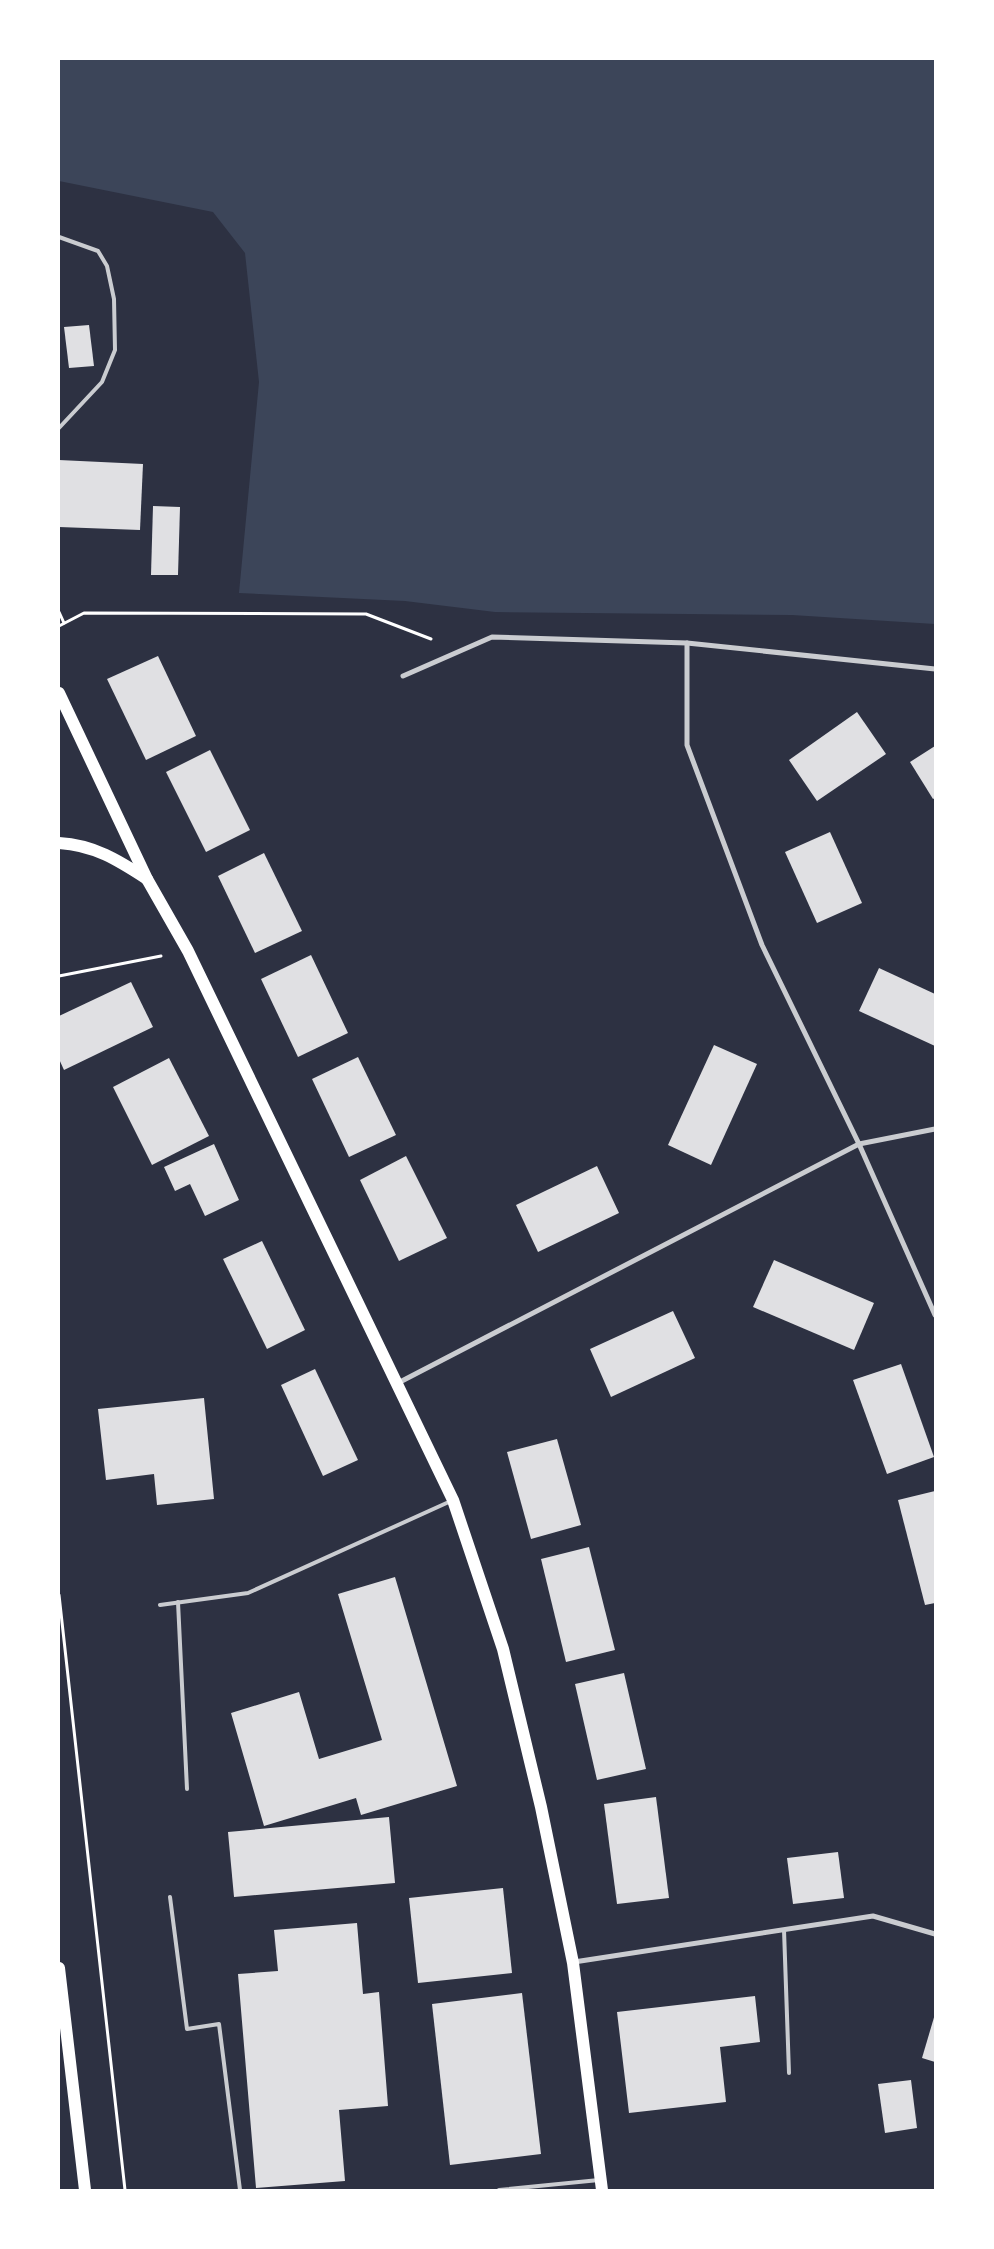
<svg xmlns="http://www.w3.org/2000/svg" width="994" height="2249" font-family="'Roboto Condensed',sans-serif">
  <rect width="100%" height="100%" fill="#2d3142"/>
  <path fill="#3c4559" d="M59,59H935V624L792,615L495,612L405,601L239,593L259,382L245,253L213,212L59,181Z"/>
  <g fill="#e0e0e3">
    <path d="M89,325L94,366L69,368L64,327Z"/>
    <path d="M59,460L143,464L140,530L59,527Z"/>
    <path d="M153,506L180,507L178,575H151Z"/>
    <path d="M158,656L196,736L146,760L107,679Z"/>
    <path d="M857,712L886,754L817,801L789,760Z"/>
    <path d="M935,746V798L933,799L910,762Z"/>
    <path d="M210,750L250,830L206,852L166,772Z"/>
    <path d="M830,832L862,903L817,923L785,852Z"/>
    <path d="M264,853L302,931L255,953L218,876Z"/>
    <path d="M311,955L348,1033L298,1057L261,979Z"/>
    <path d="M879,968L935,994V1046L859,1011Z"/>
    <path d="M131,982L153,1027L64,1070L59,1059V1016Z"/>
    <path d="M714,1045L757,1064L711,1165L668,1145Z"/>
    <path d="M358,1057L396,1135L349,1157L312,1079Z"/>
    <path d="M169,1058L209,1136L152,1165L113,1087Z"/>
    <path d="M214,1144L239,1200L205,1216L190,1184L175,1191L164,1167Z"/>
    <path d="M406,1156L447,1238L399,1261L360,1180Z"/>
    <path d="M597,1166L619,1213L538,1252L516,1205Z"/>
    <path d="M262,1241L305,1330L267,1349L223,1259Z"/>
    <path d="M774,1260L874,1303L854,1350L753,1307Z"/>
    <path d="M673,1311L695,1358L611,1397L590,1349Z"/>
    <path d="M901,1364L934,1457L887,1474L853,1380Z"/>
    <path d="M315,1369L358,1460L323,1476L281,1385Z"/>
    <path d="M204,1398L214,1499L157,1505L154,1474L106,1480L98,1409Z"/>
    <path d="M557,1439L581,1525L531,1539L507,1452Z"/>
    <path d="M935,1491V1603L925,1605L898,1500Z"/>
    <path d="M589,1547L615,1650L566,1662L541,1559Z"/>
    <path d="M395,1577L457,1786L361,1815L356,1798L264,1826L231,1713L299,1692L319,1759L382,1740L338,1594Z"/>
    <path d="M624,1673L646,1769L597,1780L575,1684Z"/>
    <path d="M656,1797L669,1898L617,1904L604,1804Z"/>
    <path d="M389,1817L395,1883L234,1897L228,1832Z"/>
    <path d="M838,1852L844,1898L793,1904L787,1858Z"/>
    <path d="M503,1888L512,1973L418,1983L409,1898Z"/>
    <path d="M357,1923L363,1994L379,1992L388,2106L339,2110L345,2181L256,2188L238,1974L278,1971L274,1930Z"/>
    <path d="M522,1993L541,2154L450,2165L432,2004Z"/>
    <path d="M755,1996L760,2042L720,2047L726,2102L629,2113L617,2012Z"/>
    <path d="M935,2014V2062L922,2058Z"/>
    <path d="M911,2080L917,2128L885,2133L878,2084Z"/>
  </g>
  <g fill="none" stroke-linecap="round" stroke-linejoin="round">
    <g stroke="#fff" stroke-width="3">
      <path d="M59,612L64,623"/>
      <path d="M59,626L84,613L366,614L431,639"/>
      <path d="M59,976L161,956"/>
      <path d="M59,1595L125,2190"/>
    </g>
    <g stroke="#caccd0" stroke-width="4">
      <path d="M59,237L98,251L107,266L114,299L115,350L102,382L59,428"/>
      <path d="M178,1602L187,1789"/>
      <path d="M160,1605L248,1593L451,1501"/>
      <path d="M170,1897L187,2029L219,2024L240,2190"/>
      <path d="M784,1930L789,2073"/>
      <path d="M499,2190L599,2180"/>
    </g>
    <g stroke="#caccd0" stroke-width="5">
      <path d="M687,643V745L762,945L859,1144L935,1315"/>
      <path d="M403,676L492,637L687,643L935,669"/>
      <path d="M398,1383L859,1144L935,1129"/>
      <path d="M574,1962L873,1916L935,1934"/>
    </g>
    <g stroke="#fff" stroke-width="12">
      <path d="M59,693L147,879L188,951L453,1500L503,1649L541,1807L573,1963L602,2190"/>
      <path d="M59,843C94,845 118,860 147,879"/>
      <path d="M59,1968L85,2190"/>
    </g>
  </g>
  <rect width="994" height="2249" fill="none" stroke="#ffffff" stroke-width="120"/>
</svg>
